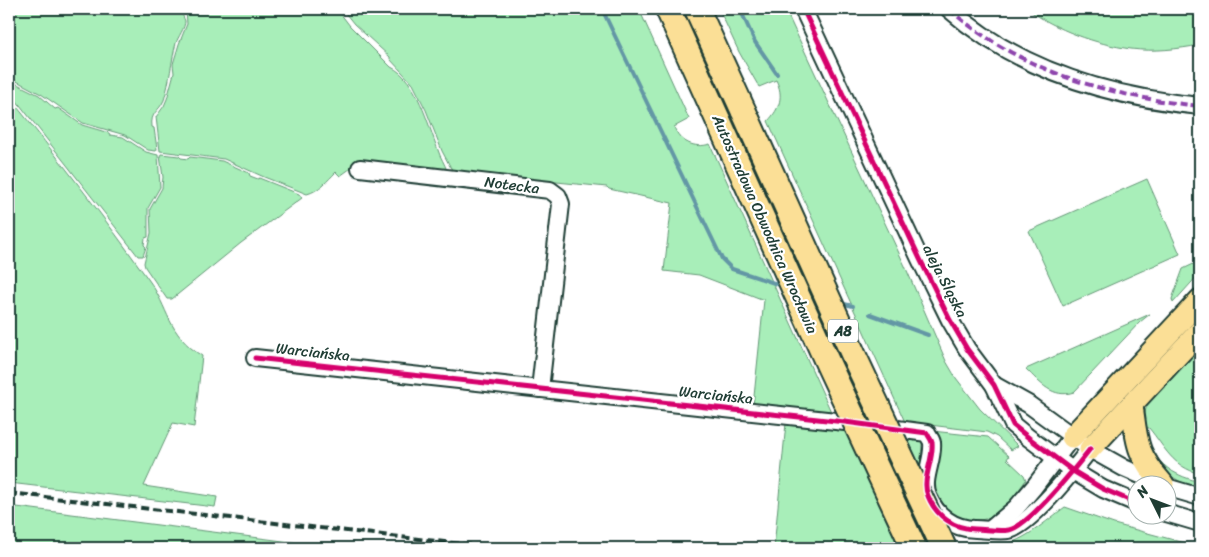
<svg xmlns="http://www.w3.org/2000/svg" width="1209" height="557" font-family="Sriracha,sans-serif">
  <rect width="100%" height="100%" fill="#fff"/>
  <filter id="ink" filterUnits="userSpaceOnUse"><feTurbulence type="fractalNoise" baseFrequency=".02" numOctaves="2"/><feDisplacementMap in="SourceGraphic" scale="10" xChannelSelector="R" yChannelSelector="G"/><feConvolveMatrix kernelMatrix="1 2 1 2 8 2 1 2 1" color-interpolation-filters="sRGB"/></filter>
  <g filter="url(#ink)">
    <g fill="#a8eeb9" stroke="#649676">
      <path d="M9,9H183L182,11C182,15 184,18 185,21C185,28 178,37 176,43C171,62 170,81 164,100C159,112 150,112 152,127L154,128L157,149L156,151L148,150L125,135L83,123L41,94L9,77V26L13,22L9,17Z"/>
      <path d="M186,9H337L350,26L391,67C417,79 428,125 438,150C440,157 445,164 447,171L361,161L340,176L336,172C328,180 319,191 307,194L264,177L224,159L160,151L156,117L164,106L167,99L174,73L173,64L179,44L187,24Z"/>
      <path d="M342,9H639L689,119L674,127C680,142 694,149 710,144L832,414L753,406L764,300L699,275L664,271L672,203L609,189L607,187L456,172L452,170L442,151L426,110L413,84L390,59V57L354,24Z"/>
      <path d="M678,9H687L729,101L721,105Z"/>
      <path d="M719,9H785L905,266L946,361L956,378L980,409L1018,446L1011,450L997,437L987,432L905,422L768,121C780,108 784,96 776,80L759,87L739,52Z"/>
      <path d="M1027,9H1200V45C1178,49 1154,52 1131,49C1095,44 1057,30 1027,9Z"/>
      <path d="M9,80L39,95L55,109L58,108L82,125L109,133L110,135L123,137L146,152L158,155L160,187L148,208V237L145,238L144,245L146,247L143,256H138L9,91Z"/>
      <path d="M9,97C57,156 104,217 148,279C170,309 166,333 202,356L194,427L173,423L144,486L217,497L215,507L9,483Z"/>
      <path d="M161,154L179,156L181,158L188,159L190,157L222,161L249,173L250,176L258,179L259,178L299,194L302,198L241,243L172,299H167L145,267L144,263L151,233L150,209L162,188L163,177L160,156Z"/>
      <path d="M1147,179L1180,254L1063,306L1029,231Z"/>
      <path d="M1200,261V273L1173,303L1172,299L1183,269Z"/>
      <path d="M1150,314L1140,322L1074,392C1053,399 1040,383 1026,369Z"/>
      <path d="M1200,340V474C1172,466 1166,449 1149,428H1143L1144,416L1148,401Z"/>
      <path d="M786,423L916,438L922,442L916,548H774Z"/>
      <path d="M932,431L988,437L1009,456L1007,459L1024,475L1026,480L1008,505L991,518L974,521L961,520L948,511L936,492Z"/>
      <path d="M1147,444C1154,448 1155,454 1159,460C1170,473 1185,478 1200,482V487L1181,482L1164,472Z"/>
      <path d="M9,506L299,543L346,548H9Z"/>
      <path d="M1065,507L1114,524L1200,547V548H964L963,546C976,542 989,548 1002,545C1025,541 1046,521 1065,507Z"/>
    </g>
    <g fill="none" stroke-linecap="round" stroke-linejoin="round">
      <g stroke="#6397a5" stroke-width="4">
        <path d="M602,9L722,259L732,269L783,286"/>
        <path d="M740,9L755,42L777,74"/>
        <path d="M840,303L853,306"/>
        <path d="M870,314L928,335"/>
      </g>
      <g stroke="#1f3d34" stroke-width="20">
        <g id="minor">
          <path d="M803,9L920,259L950,320L967,349L994,385L1013,425L1029,438L1073,471L1103,489L1136,503"/>
          <path d="M949,9C1018,70 1109,97 1200,106"/>
          <path d="M360,168L550,190L558,196L561,204L540,389"/>
          <path d="M255,358L845,422L927,433C928,436 932,440 932,443C934,460 921,480 928,496C936,516 954,529 975,529C985,529 999,532 1009,530C1029,526 1076,467 1090,449"/>
          <path d="M994,385L1028,404L1090,449L1124,468L1161,484"/>
          <path d="M1166,487L1200,497"/>
          <path d="M1166,513L1200,523"/>
          <path d="M991,529L1016,508L1034,487L1072,437"/>
        </g>
      </g>
      <g stroke="#1f3d34" stroke-width="25">
        <g id="major">
          <path d="M1132,405C1137,443 1136,454 1163,484"/>
          <path d="M1072,437L1200,300"/>
          <path d="M1090,449L1200,331"/>
        </g>
      </g>
      <g stroke="#1f3d34" stroke-width="28">
        <g id="highway">
          <path d="M668,9L719,122"/>
          <path d="M697,9L744,112"/>
        </g>
      </g>
      <use href="#minor" stroke="#fff" stroke-width="16"/>
      <use href="#major" stroke="#fbdf96" stroke-width="21"/>
      <use href="#highway" stroke="#fbdf96" stroke-width="24"/>
      <path stroke="#1f3d34" stroke-width="4" stroke-dasharray="8 4" stroke-linecap="butt" d="M9,493L498,548"/>
      <g stroke="#1f3d34" stroke-width="28" stroke-linecap="butt">
        <g id="highway-bridge">
          <path d="M744,112L854,356L944,548"/>
          <path d="M719,122L829,366L914,548"/>
        </g>
      </g>
      <use href="#highway-bridge" stroke="#fbdf96" stroke-width="24"/>
      <path stroke="#8e44ad" stroke-width="4" stroke-dasharray="8 4" stroke-linecap="butt" d="M949,9C1018,70 1109,97 1200,106"/>
      <g stroke="#fff" stroke-width="8">
        <g id="cycleway">
          <path d="M803,9L920,259L950,320L967,349L994,385L1013,425L1029,438L1073,471L1103,489L1136,503"/>
          <path d="M255,358L845,422L927,433C928,436 932,440 932,443C934,460 921,480 928,496C936,516 954,529 975,529C985,529 999,532 1009,530C1029,526 1076,467 1090,449"/>
        </g>
      </g>
      <use href="#cycleway" stroke="#d6006c" stroke-width="5"/>
    </g>
  </g>
  <g text-anchor="middle" dominant-baseline="central" stroke-width="4.5" stroke-linejoin="round" paint-order="stroke">
    <rect fill="#fff" stroke="#627771" stroke-width="1" x="828" y="319.5" width="30" height="23" rx="4"/>
    <g font-size="14" font-weight="bold" fill="#1f3d34">
      <text x="843" y="331">A8</text>
    </g>
    <g font-size="15" fill="#1f3d34" stroke="#fff">
      <text transform="translate(512 185) rotate(7)">Notecka</text>
      <text transform="translate(765 224) rotate(66)">Autostradowa Obwodnica Wrocławia</text>
      <text transform="translate(945 281) rotate(63)">aleja Śląska</text>
      <text transform="translate(313 352) rotate(6)">Warciańska</text>
      <text transform="translate(716 395) rotate(6)">Warciańska</text>
    </g>
  </g>
  <rect width="1209" height="557" fill="none" stroke="#fff" stroke-width="30"/>
  <rect x="15" y="15" width="1179" height="527" fill="none" stroke="#1f3d34" stroke-width="2" filter="url(#ink)"/>
  <g transform="translate(1152 500) rotate(312)"><circle r="24" fill="#ffffff" stroke="#a5b1ae"/>
  <path d="M0-4L9 19L0 12L-9 19Z" fill="#1f3d34"/>
  <text y="-8" font-size="14" font-weight="bold" text-anchor="middle" fill="#1f3d34">N</text>
  </g>
</svg>
